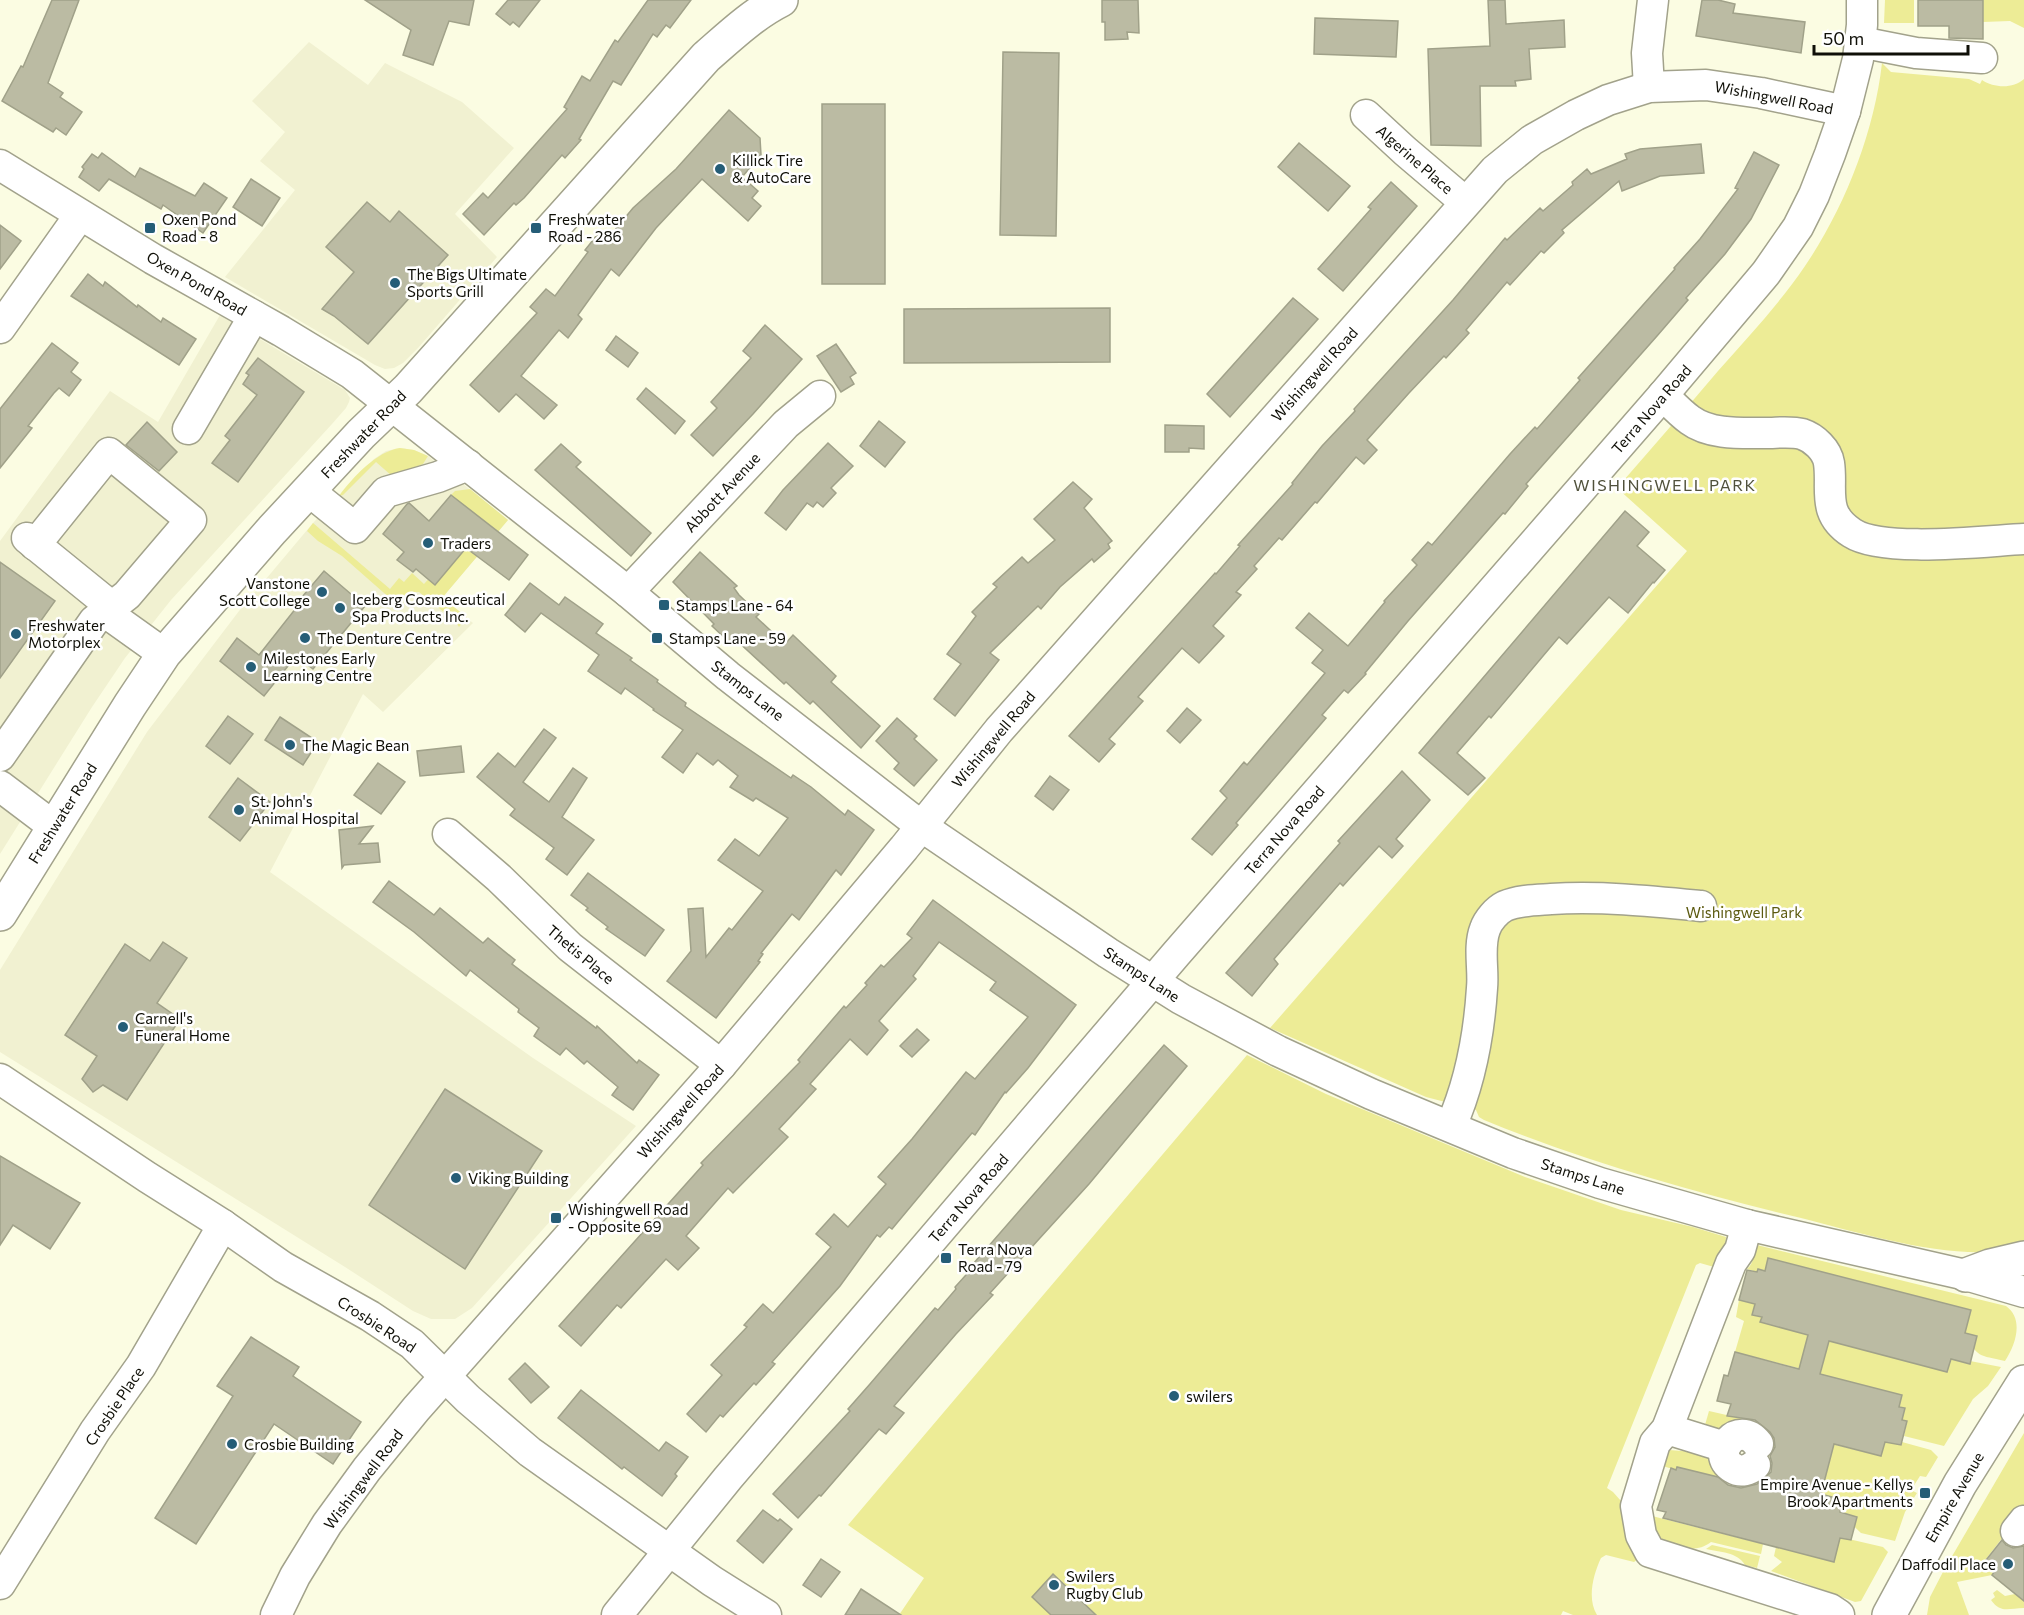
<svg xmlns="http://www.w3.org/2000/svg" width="2024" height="1615" font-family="Commissioner,sans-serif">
  <rect width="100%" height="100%" fill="#fbfce2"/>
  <g fill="#f1f1d1">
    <path d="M309,42L368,85L385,63L462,102L514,148L455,214L497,257L418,348L403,363L394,368L385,369L375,365L225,277L295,190L260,161L285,132L252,101Z"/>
    <path d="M220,315L345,390L350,398L349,402L346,408L332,424L171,600L125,658L92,707L0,854V541L110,391L158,422Z"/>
    <path d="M400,448L414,450L428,456L508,520L442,598L473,623L383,712L363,694L270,872L533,1058L636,1126L472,1308L455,1319H431L413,1311L345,1267L0,1052V970L147,732L239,611L313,523L374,459L386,451Z"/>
  </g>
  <g fill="#edec96">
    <path d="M1885,0H1914V23H1884Z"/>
    <path d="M1983,0H2024V28L2010,21L1983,22Z"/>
    <path d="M1882,63L1891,72L1969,79L1980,84L1982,80C1994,88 2013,89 2024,79V1244C2013,1246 2000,1251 1989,1252C1932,1255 1856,1232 1801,1218C1693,1192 1586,1162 1484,1120L1479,1117L1476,1110L1426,1097L1270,1028L1687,551L1617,488C1651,449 1685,410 1718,371C1748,337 1780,303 1805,266C1845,207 1874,133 1882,63Z"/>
    <path d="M400,448L414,450L428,456L423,464L392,476L376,462L343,495L339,496C353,477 377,451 400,448Z"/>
    <path d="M470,489L508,520L442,598L467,617L459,627L455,621L419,592H411L401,603L392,600L342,556L318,541L307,531L313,523L390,589L399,578L404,582L412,573L424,584L482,520L451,495L455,491Z"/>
    <path d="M1247,1055L1326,1094L1525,1177L1621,1210L1693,1227L1726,1237L1725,1252L1714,1267L1700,1263L1696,1265L1607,1488L1613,1492L1621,1501L1622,1512L1638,1559L1634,1562L1606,1555L1601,1558C1593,1575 1587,1599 1597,1615H1573L1563,1611L1561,1615H899L924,1578L848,1525Z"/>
    <path d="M1757,1245L2006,1306C2024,1319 2016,1344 2005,1361C1979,1355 1977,1358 1965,1333L1971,1310L1768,1258L1765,1271L1758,1269L1757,1272L1747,1269C1755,1263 1752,1253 1757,1245Z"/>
    <path d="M1739,1300L1755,1304L1752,1315L1762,1317L1761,1322L1808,1335L1806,1370L1735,1352L1744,1321L1736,1317Z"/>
    <path d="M1829,1341L1947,1372L1951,1359L1969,1364L1970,1361L2001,1367L1988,1386L1973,1399L1944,1446L1904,1436L1907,1422L1902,1420L1905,1408L1899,1407L1902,1395L1820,1374Z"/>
    <path d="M1709,1411L1792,1430L1787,1451L1722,1435L1705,1425Z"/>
    <path d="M2024,1433V1510L1986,1559L1997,1568L1992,1575L1957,1582L1969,1615H1927L1930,1597L1944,1570Z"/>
    <path d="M1808,1438L1881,1456L1885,1441L1901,1445L1902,1442L1931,1450L1938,1457L1926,1477L1920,1476L1911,1490L1917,1493L1905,1512L1895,1541L1861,1533L1840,1513L1843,1500L1792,1487L1824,1483L1830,1459L1804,1453Z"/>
    <path d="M1669,1450L1695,1452L1711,1456L1731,1481L1677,1467L1676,1470L1659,1465L1665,1452Z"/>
    <path d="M1648,1515L1763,1544L1761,1554L1711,1542C1694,1555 1677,1546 1658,1540Z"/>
    <path d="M1840,1537L1883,1547L1888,1552L1861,1601L1855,1602L1771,1571L1782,1562L1774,1556L1776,1547Z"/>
    <path d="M1712,1545L1760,1556L1757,1568L1745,1565C1738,1552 1719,1552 1706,1549Z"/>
    <path d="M1997,1590L2005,1596L2015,1594L2024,1601V1608C2009,1608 2001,1614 1991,1600L1995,1597L1993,1593Z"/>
  </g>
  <g fill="#bbbba3" stroke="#a0a189" stroke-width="1.5">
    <path d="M52,0H79L48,83L63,93L60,97L82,112L66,135L56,128L53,132L2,101L21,66L23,67Z"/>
    <path d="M365,0H474L469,25L449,21L433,65L403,55L411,30Z"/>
    <path d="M508,0H540L519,27L513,22L510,25L496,14Z"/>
    <path d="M648,0H691L670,28L666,25L657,37L653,34L621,85L613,81L579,139L581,140L565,158L562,155L524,198L516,205L514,203L484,235L463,214L483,193L488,198L567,109L564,107L582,76L590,81L615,40L618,42Z"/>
    <path d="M1102,0H1138L1139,33L1127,32L1128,39L1105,40V22H1102Z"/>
    <path d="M1488,0H1505L1506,24L1564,20L1565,47L1529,49L1531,79L1515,81L1516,86H1480L1481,146L1431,145L1428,49L1490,46Z"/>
    <path d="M1702,0H1718L1735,4L1733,13L1805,22L1801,53L1696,36Z"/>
    <path d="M1918,0H1983V39L1949,38V26H1918Z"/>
    <path d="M1315,18L1398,21L1396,57L1314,54Z"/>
    <path d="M1003,52L1059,53L1056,236L1000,235Z"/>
    <rect x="822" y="104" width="63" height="180"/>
    <path d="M729,110L760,138L761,155L742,177L758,191L752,198L761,206L748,221L702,179L656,228L619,276L611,269L578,315L582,319L568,338L559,330L521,376L557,405L544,419L516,394L499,412L470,385L537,313L530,307L546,289L555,296L588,252L585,250L601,230L610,236L633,208L676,169Z"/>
    <path d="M1299,143L1350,186L1328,211L1278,167Z"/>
    <path d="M1701,144L1704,173L1660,176L1622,191L1619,181L1562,230L1564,233L1544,253L1541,251L1510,285L1507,282L1466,330L1469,333L1446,358L1444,356L1409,393L1367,440L1377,450L1364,464L1356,457L1317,503L1315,502L1282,540L1279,538L1254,566L1257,569L1236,592L1241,595L1213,626L1224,636L1199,663L1182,648L1138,697L1143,701L1109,739L1115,744L1099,762L1069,736L1215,573L1216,574L1240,546L1238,545L1293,484L1292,483L1322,446L1355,411L1354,409L1453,300L1505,238L1507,240L1540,208L1543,211L1573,185L1572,182L1587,169L1591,174L1627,159L1625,154L1640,149Z"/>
    <path d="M1754,152L1779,165L1751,219L1725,254L1686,298L1688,300L1657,336L1526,484L1528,486L1505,514L1503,513L1408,621L1365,673L1366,674L1348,693L1344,690L1322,715L1326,718L1236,823L1238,825L1212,855L1192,839L1227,798L1220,791L1244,762L1247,765L1325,673L1312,663L1323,650L1296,628L1309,613L1348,646L1385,602L1384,601L1417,565L1412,560L1428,542L1432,545L1510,454L1535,427L1537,429L1580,380L1578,378L1675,269L1674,268L1700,239L1738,189L1735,188Z"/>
    <path d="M102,153L135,177L140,168L195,196L204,183L227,198L203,233L163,205L161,209L109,179L99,191L79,177L84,169L82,167L92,154L98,158Z"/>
    <path d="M251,179L280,198L262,226L233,207Z"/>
    <path d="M1391,182L1417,206L1343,291L1318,269L1371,209L1368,207Z"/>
    <path d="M367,202L390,222L399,211L448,255L368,344L334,316L322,309L354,272L326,247Z"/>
    <path d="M0,225L21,241L0,269Z"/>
    <path d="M88,274L103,286L105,282L137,307L138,305L161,322L163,318L196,339L179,365L71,296Z"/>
    <path d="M1293,298L1318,319L1230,417L1207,394Z"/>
    <path d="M1110,308V362L904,363V309Z"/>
    <path d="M765,325L802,359L753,414L713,456L691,435L717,408L711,402L751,358L743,351Z"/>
    <path d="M616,336L638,353L628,367L606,350Z"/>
    <path d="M52,343L78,363L71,372L81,380L69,396L59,388L54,393L28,426L32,428L0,468V409Z"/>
    <path d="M836,344L856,373L850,377L854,384L841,392L817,356Z"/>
    <path d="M258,358L304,392L238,482L212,463L230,440L225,436L257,395L243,384L249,375L246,373Z"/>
    <path d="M646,388L685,421L675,434L637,399Z"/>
    <path d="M879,421L905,442L885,467L860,446Z"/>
    <path d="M147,422L177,452L159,471L126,445Z"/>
    <path d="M1165,425L1204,426V449L1189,448V452H1165Z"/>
    <path d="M828,443L853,466L831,488L836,493L823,507L817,502L813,507L807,503L786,530L765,513L783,490Z"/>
    <path d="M561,444L581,462L576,467L651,533L631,556L535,470Z"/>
    <path d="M1073,482L1092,499L1084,508L1112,541L1108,544L1110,548L1094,562L1092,559L1060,587L1041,609L1038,606L990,653L999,660L955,716L934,699L961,664L947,654L976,616L972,612L997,587L993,584L1022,557L1028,563L1055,540L1034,519Z"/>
    <path d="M451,495L528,555L509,580L466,548L435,585L416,569L413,572L397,560L404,552L383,534L407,504L409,503L429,521Z"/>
    <path d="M1625,511L1649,532L1637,546L1665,570L1654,583L1653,582L1628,613L1609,597L1567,644L1559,637L1491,718L1489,716L1457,753L1485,778L1468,795L1419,753Z"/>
    <path d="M700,552L737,586L734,588L739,595L759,614L756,617L785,644L793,635L836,676L831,682L880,726L861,748L813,701L810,704L786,682L784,684L735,639L731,644L712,626L714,624L673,582Z"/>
    <path d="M0,562L55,601L0,678Z"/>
    <path d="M324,571L365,606L313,669L296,656L264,696L220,661L237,638L259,655L304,598L302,597Z"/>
    <path d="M530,583L559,605L565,597L603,624L596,633L632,658L630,660L658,680L657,682L686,703L685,706L791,778L793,775L811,787L845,815L848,810L874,830L841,875L836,870L799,920L792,914L761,953L763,954L758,961L760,962L716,1018L667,981L691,951L688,909L703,908L706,957L729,928L732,930L763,891L718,860L735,839L759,856L788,818L756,798L753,801L730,787L738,776L718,760L713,765L697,753L683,773L662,757L683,730L653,710L654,709L625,688L621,694L588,671L599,655L541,613L525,632L505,615Z"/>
    <path d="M1187,708L1201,720L1180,743L1167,731Z"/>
    <path d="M228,716L253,734L230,764L206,746Z"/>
    <path d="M280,717L318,742L303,765L265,740Z"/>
    <path d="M897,718L917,736L914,739L937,760L914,786L894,769L899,763L876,741Z"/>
    <path d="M544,729L556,738L523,782L549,802L573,768L587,778L562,817L594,840L567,875L546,859L554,848L510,815L515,809L477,777L498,753L515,767Z"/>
    <path d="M461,746L464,772L420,776L417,751Z"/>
    <path d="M378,763L405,782L381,814L354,795Z"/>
    <path d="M1402,771L1430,800L1396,839L1403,846L1392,858L1379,846L1343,886L1340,883L1274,959L1278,964L1252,996L1226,973L1340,843L1338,841Z"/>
    <path d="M1050,776L1069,790L1053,810L1035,796Z"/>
    <path d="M238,778L270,802L240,841L209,817Z"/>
    <path d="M373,826L359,844L378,843L380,862L344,865L342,868L339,830Z"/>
    <path d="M588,873L664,930L645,956L606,929L608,927L586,910L588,908L571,895Z"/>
    <path d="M389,881L434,915L440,908L483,943L488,938L515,960L512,964L596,1028L597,1026L637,1063L639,1060L659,1075L633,1110L612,1095L618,1087L587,1061L584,1064L566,1048L560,1055L534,1036L539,1028L518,1012L519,1009L470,970L466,976L414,932L373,902Z"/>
    <path d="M933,900L1076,1005L1028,1068L1006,1093L1005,1092L975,1135L972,1133L892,1229L889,1227L880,1237L877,1235L840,1286L772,1362L775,1364L756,1385L754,1383L723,1417L720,1415L706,1432L687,1414L722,1375L711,1365L747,1327L744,1325L763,1304L773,1313L831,1247L816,1234L834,1214L848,1227L886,1184L878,1177L912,1139L966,1072L975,1079L1028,1017L990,990L996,982L939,942L913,976L916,979L879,1021L888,1030L867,1055L850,1039L810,1084L816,1089L779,1129L788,1137L733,1193L728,1188L686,1236L699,1248L678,1270L666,1259L621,1308L617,1305L581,1346L559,1326L703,1165L701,1163L800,1062L798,1060L844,1006L846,1008L867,985L865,983L881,965L884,967L912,938L907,934Z"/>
    <path d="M163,942L187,958L157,1003L180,1019L127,1100L103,1085L93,1092L82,1079L97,1056L65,1035L125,944L150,961Z"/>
    <path d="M917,1029L929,1040L912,1057L900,1046Z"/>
    <path d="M1164,1045L1187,1066L1089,1184L990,1293L993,1295L956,1334L894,1406L904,1413L886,1434L879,1429L821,1496L819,1495L798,1518L773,1494L850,1411L848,1409L870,1384L935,1308L938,1310L956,1289L955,1287L975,1265L973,1264Z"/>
    <path d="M445,1089L542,1151L465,1269L369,1205Z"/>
    <path d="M0,1156L80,1203L50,1249L13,1225L0,1245Z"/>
    <path d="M1768,1258L1971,1310L1965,1333L1977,1336L1970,1364L1951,1359L1947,1372L1829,1341L1820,1374L1902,1395L1899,1407L1905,1408L1902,1420L1907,1421L1901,1445L1885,1442L1881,1456L1834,1444L1821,1494L1843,1500L1840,1512L1857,1517L1851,1540L1840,1538L1834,1562L1663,1518L1666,1512L1657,1510L1671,1468L1676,1470L1677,1467L1718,1477L1728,1485L1741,1488L1757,1484L1771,1472L1772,1463L1770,1456L1775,1447L1774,1438L1770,1432L1755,1420L1727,1416L1731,1404L1717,1401L1724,1375L1728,1376L1735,1352L1799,1369L1808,1335L1760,1322L1762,1317L1752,1315L1755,1304L1739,1300L1747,1270L1757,1272L1758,1269L1765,1271Z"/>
    <path d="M251,1337L299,1367L293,1376L361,1422L333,1464L274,1424L196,1544L155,1518L233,1396L217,1386Z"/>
    <path d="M525,1363L549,1387L531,1403L509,1379Z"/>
    <path d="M581,1390L659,1451L666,1442L688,1457L675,1474L677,1476L662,1496L624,1467L622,1469L558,1418Z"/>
    <path d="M763,1510L778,1521L780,1519L792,1529L763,1563L737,1541Z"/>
    <path d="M2002,1540L2006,1545L2013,1548L2024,1546V1601L1992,1575L1997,1568L1986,1560Z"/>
    <path d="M821,1559L840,1572L821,1597L803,1585Z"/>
    <path d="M1053,1574L1096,1615H1051L1032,1597Z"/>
    <path d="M861,1589L901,1615H845Z"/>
  </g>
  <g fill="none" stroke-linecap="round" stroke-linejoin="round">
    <g stroke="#a2a28b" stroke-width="33">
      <g id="minor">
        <path d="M1860,42L1916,53L1982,58"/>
        <path d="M1649,87L1647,53L1653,0"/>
        <path d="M1366,115L1405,151L1465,202"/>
        <path d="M0,165L153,259L281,331L352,374L628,592L728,676L921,826L1108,953L1181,999L1278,1051L1371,1094L1513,1153L1600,1183L1747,1225L1966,1275L2024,1292"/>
        <path d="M0,328L80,215"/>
        <path d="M1663,395C1671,403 1680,413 1690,420C1710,435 1742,433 1765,433C1777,433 1791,431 1802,434C1814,438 1827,450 1829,463C1833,490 1821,513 1852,533C1883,553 1984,541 2024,539"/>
        <path d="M188,429L254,316"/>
        <path d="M309,491L355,528L386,492L438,477L468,465"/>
        <path d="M27,538L112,607L115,619L164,654"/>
        <path d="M628,592L786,424L820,396"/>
        <path d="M0,756L94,621L127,595L191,520L109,453L35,545"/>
        <path d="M0,786L53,826"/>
        <path d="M448,834L499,878L570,947L721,1065"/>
        <path d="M0,1079L147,1177L223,1225L283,1267L370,1316L412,1344L468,1399L530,1452L712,1581L766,1615"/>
        <path d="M1451,1126C1470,1083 1479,1035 1482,988C1484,970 1478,947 1485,929C1488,920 1497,910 1505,906C1519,900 1536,900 1551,899C1601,896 1650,901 1701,906"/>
        <path d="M1747,1225L1740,1250L1731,1263L1667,1429L1655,1443L1636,1506L1641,1535L1650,1552L1830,1609L1839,1615"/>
        <path d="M1667,1429L1725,1447"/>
        <path d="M1755,1465C1749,1470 1741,1473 1733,1468C1709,1454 1738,1418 1758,1444"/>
        <path d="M2016,1531L2024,1521"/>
        <path d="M0,1584L95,1431L141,1366L223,1225"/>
        <path d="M276,1615L295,1576L327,1524L367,1469L416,1409L721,1065L904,848L999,730L1495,170L1532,140L1576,115L1608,100L1649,87L1706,85L1761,93L1845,111"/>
        <path d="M617,1615L728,1478L1176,954L1663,395L1766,273L1798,227L1814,195L1830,154L1845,111L1858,59L1862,25V0"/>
      </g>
    </g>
    <g stroke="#a2a28b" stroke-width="36">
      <g id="major">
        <path d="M0,914L130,705L164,654L272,530L361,434L408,389L706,57C729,37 753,14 781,0"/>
        <path d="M1966,1275L1990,1266L2024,1258"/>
        <path d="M1889,1615L1960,1484L2024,1382"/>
      </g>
    </g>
    <use href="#minor" stroke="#fff" stroke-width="30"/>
    <use href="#major" stroke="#fff" stroke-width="33"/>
  </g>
  <g fill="#255d77" stroke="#fff" stroke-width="2">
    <circle cx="720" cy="169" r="6"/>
    <rect x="144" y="222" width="12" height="12" rx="3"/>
    <rect x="530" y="222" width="12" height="12" rx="3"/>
    <circle cx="395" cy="283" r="6"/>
    <circle cx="428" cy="543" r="6"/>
    <circle cx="322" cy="592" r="6"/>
    <rect x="658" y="599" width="12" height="12" rx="3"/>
    <circle cx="340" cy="608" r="6"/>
    <circle cx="16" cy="634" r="6"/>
    <circle cx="305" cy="638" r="6"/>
    <rect x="651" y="632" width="12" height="12" rx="3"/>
    <circle cx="251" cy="667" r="6"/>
    <circle cx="290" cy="745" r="6"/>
    <circle cx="239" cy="810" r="6"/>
    <circle cx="123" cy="1027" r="6"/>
    <circle cx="456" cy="1178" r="6"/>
    <rect x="550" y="1212" width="12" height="12" rx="3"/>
    <rect x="940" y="1252" width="12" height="12" rx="3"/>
    <circle cx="1174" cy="1396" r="6"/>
    <circle cx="232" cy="1444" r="6"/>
    <rect x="1919" y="1487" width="12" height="12" rx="3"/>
    <circle cx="2008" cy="1564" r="6"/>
    <circle cx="1054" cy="1585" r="6"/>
  </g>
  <g text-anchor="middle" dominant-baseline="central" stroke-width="5" stroke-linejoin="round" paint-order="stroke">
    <g font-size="15" fill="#0f0f07" stroke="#fff">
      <text transform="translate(1774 97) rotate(11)">Wishingwell Road</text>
      <text transform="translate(1415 159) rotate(41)">Algerine Place</text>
      <text transform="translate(197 283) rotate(30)">Oxen Pond Road</text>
      <text transform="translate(1314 374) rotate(-48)">Wishingwell Road</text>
      <text transform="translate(1651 409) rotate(-49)">Terra Nova Road</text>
      <text transform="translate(363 434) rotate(-46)">Freshwater Road</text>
      <text transform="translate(722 492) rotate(-47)">Abbott Avenue</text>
      <text transform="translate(748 690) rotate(38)">Stamps Lane</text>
      <text transform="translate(993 739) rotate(-50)">Wishingwell Road</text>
      <text transform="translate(62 813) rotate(-58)">Freshwater Road</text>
      <text transform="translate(1284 830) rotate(-49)">Terra Nova Road</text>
      <text transform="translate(581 954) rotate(40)">Thetis Place</text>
      <text transform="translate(1142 974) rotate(33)">Stamps Lane</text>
      <text transform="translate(680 1111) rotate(-48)">Wishingwell Road</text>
      <text transform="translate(1583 1176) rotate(18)">Stamps Lane</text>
      <text transform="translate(968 1198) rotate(-49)">Terra Nova Road</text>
      <text transform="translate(377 1324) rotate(33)">Crosbie Road</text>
      <text transform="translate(114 1406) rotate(-56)">Crosbie Place</text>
      <text transform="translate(363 1479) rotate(-53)">Wishingwell Road</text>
      <text transform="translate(1954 1497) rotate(-60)">Empire Avenue</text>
    </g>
    <g font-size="15" fill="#0f0f07" stroke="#fff" text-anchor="start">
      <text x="732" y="160">Killick Tire<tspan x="732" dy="17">&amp; AutoCare</tspan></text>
      <text x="162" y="219">Oxen Pond<tspan x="162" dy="17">Road - 8</tspan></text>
      <text x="548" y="219">Freshwater<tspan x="548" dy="17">Road - 286</tspan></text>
      <text x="407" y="274">The Bigs Ultimate<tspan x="407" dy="17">Sports Grill</tspan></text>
      <text x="440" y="543">Traders</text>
      <text x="310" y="583" text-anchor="end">Vanstone<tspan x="310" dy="17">Scott College</tspan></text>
      <text x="352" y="599">Iceberg Cosmeceutical<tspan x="352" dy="17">Spa Products Inc.</tspan></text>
      <text x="676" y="605">Stamps Lane - 64</text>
      <text x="28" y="625">Freshwater<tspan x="28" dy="17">Motorplex</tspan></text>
      <text x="317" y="638">The Denture Centre</text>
      <text x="669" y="638">Stamps Lane - 59</text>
      <text x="263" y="658">Milestones Early<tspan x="263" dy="17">Learning Centre</tspan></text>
      <text x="302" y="745">The Magic Bean</text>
      <text x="251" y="801">St. John's<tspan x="251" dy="17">Animal Hospital</tspan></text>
      <text x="135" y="1018">Carnell's<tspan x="135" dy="17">Funeral Home</tspan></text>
      <text x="468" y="1178">Viking Building</text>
      <text x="568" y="1209">Wishingwell Road<tspan x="568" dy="17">- Opposite 69</tspan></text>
      <text x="958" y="1249">Terra Nova<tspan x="958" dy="17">Road - 79</tspan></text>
      <text x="1186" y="1396">swilers</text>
      <text x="244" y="1444">Crosbie Building</text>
      <text x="1913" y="1484" text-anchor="end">Empire Avenue - Kellys<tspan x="1913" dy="17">Brook Apartments</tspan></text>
      <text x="1996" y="1564" text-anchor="end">Daffodil Place</text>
      <text x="1066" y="1576">Swilers<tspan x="1066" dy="17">Rugby Club</tspan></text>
    </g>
    <g font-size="15" fill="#5c5a10" stroke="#fff">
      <text x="1744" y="912">Wishingwell Park</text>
    </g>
    <g font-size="16" letter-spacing="1.5" fill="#50513b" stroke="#fff">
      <text x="1665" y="484">WISHINGWELL PARK</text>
    </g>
  </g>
  <path d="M1814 45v9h154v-9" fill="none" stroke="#0f0f07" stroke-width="3"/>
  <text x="1823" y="45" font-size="18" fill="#0f0f07" stroke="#ffffff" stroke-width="4.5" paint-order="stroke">50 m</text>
</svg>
